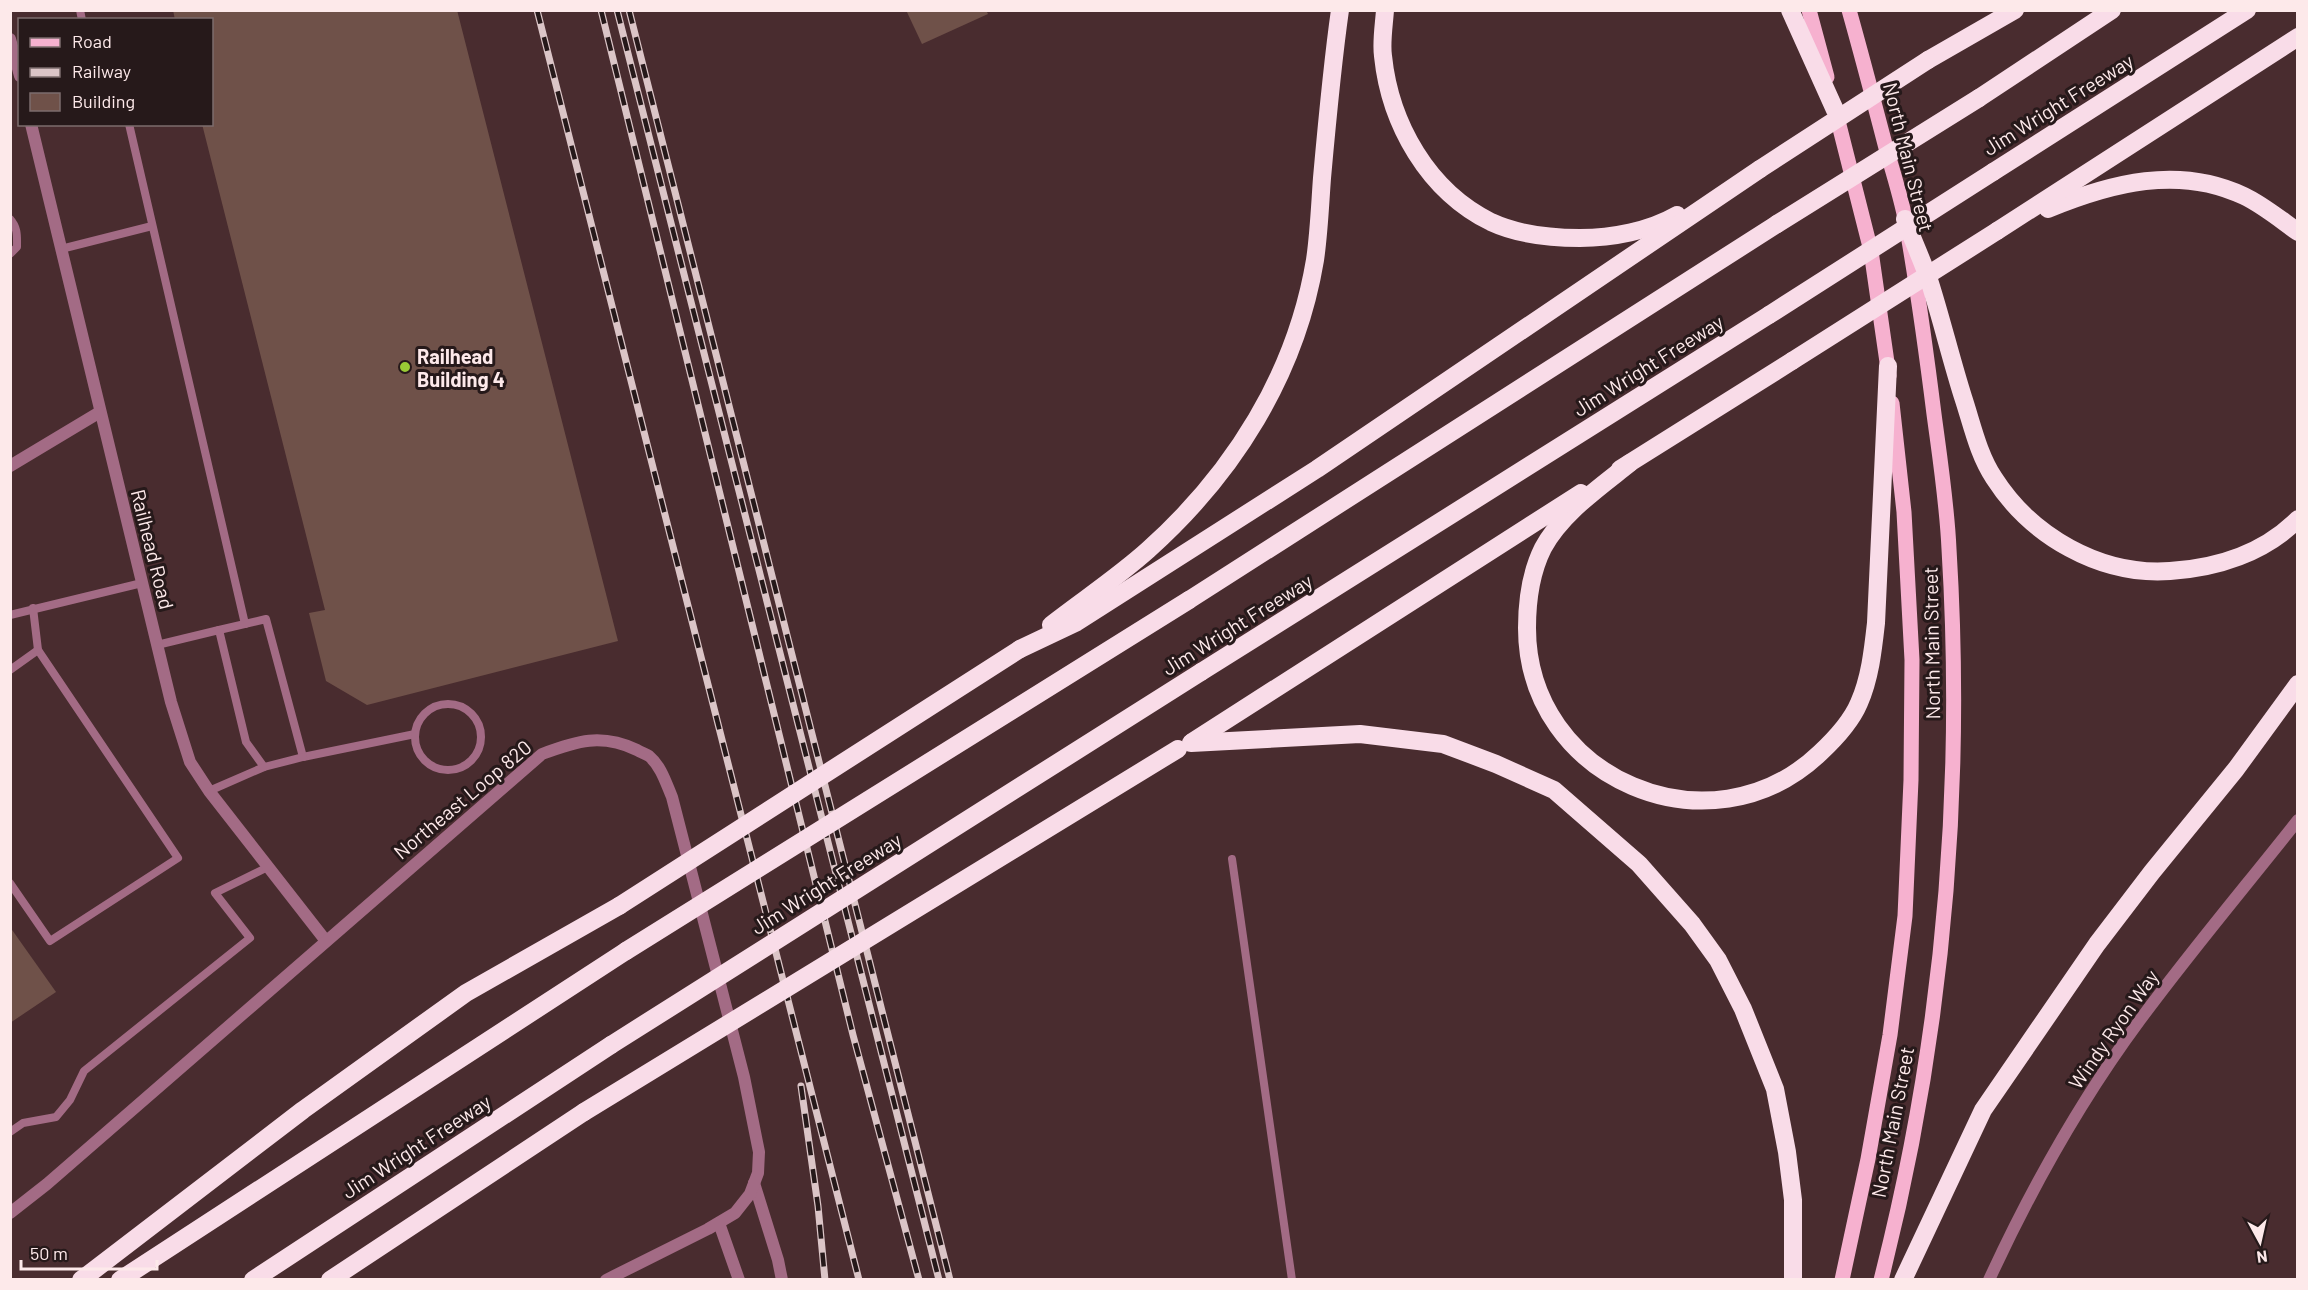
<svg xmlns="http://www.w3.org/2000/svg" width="2308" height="1290" font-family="Barlow,sans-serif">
  <rect width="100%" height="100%" fill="#492c2f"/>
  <g fill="#6f5149">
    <path d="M173,10H457L618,641L367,705L326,681L309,613L325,610L202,124H212V20H175Z"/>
    <path d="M906,10H986L988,14L922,44Z"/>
    <path d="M10,927L56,992L10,1023Z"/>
  </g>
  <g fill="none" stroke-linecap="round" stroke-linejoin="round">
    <g stroke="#a36b85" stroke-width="8">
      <path d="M80,10L82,20"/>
      <path d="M129,124L245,624"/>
      <path d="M10,219C18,228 17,236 17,247L10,254"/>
      <path d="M61,249L152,226"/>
      <path d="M10,615L142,583"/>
      <path d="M219,630L266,619L303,757L415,734"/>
      <path d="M157,645L219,630L246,742L264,767L209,791"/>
      <path d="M10,670L38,650"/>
      <circle cx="448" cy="737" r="33"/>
      <path d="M264,767L303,757"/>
      <path d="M1232,859L1292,1280"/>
      <path d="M10,883L50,941L178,858L38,650L33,608"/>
      <path d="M10,1132L23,1123L56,1117L70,1100L84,1071L250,938L215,893L268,867"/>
    </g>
    <g stroke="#a36b85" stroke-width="12">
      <path d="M10,39L20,76"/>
      <path d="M31,124L171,702L190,762L209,791L326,941"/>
      <path d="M10,466L100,412"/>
      <path d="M754,1183L778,1260L782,1280"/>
      <path d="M719,1223L739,1280"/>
      <path d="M1989,1280C2031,1189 2080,1101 2140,1020C2190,952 2245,887 2298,820"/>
    </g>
    <path stroke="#a36b85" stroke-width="12" d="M10,1213L47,1184L542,754C577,741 601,733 637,750C640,752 646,754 649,756C661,766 666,783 672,797L744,1077L759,1152L758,1173L750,1194L735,1213L708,1229L606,1280"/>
    <g stroke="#f6b1cf" stroke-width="15">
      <path d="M1809,10L1827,77"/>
      <path d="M1849,10C1862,56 1874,102 1886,148C1893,172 1901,197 1906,223C1917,286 1926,350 1934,414C1940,459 1947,504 1949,549C1964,794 1942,1042 1881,1280"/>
      <path d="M1835,109L1871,251L1889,376"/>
      <path d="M1842,1280L1868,1159L1890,1035L1905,916L1911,780L1912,660L1904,512L1892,403"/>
    </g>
    <g stroke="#f9dce8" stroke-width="18">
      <path d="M1385,10C1384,25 1381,42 1383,56C1390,124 1428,191 1491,222C1519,235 1550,238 1580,238C1612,238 1649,231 1677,215"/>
      <path d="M1790,10L1835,110"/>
      <path d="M1928,60L2015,10"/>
      <path d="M1979,98L2112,10"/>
      <path d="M1993,172L2247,10"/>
      <path d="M2048,209C2111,183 2179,165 2244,196C2263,205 2281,220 2298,232"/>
      <path d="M1905,219C1913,241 1923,262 1930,283C1942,321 1951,359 1963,397C1972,424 1978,454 1994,478C2031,536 2100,576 2170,571C2217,568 2264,553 2298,519"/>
      <path d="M1997,231L2298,37"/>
      <path d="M1630,463C1600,487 1562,513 1543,548C1531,572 1527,602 1527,628C1527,779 1711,857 1820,753C1835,739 1851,722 1859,703C1870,678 1873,650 1876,623L1888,366"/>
      <path d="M1620,469L1792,361"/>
      <path d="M1189,600L1777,224"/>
      <path d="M1051,625C1083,600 1118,577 1148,550C1234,473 1296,374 1315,260C1319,233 1320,205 1322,178C1327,122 1332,66 1340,10"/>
      <path d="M1020,649L1077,622L1317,469L1760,169"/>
      <path d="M1201,672L1769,315"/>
      <path d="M1192,742L1581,493"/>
      <path d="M1191,743L1360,734L1443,744L1496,764L1554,790L1639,864L1692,924L1718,960L1743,1009L1775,1089L1787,1152L1793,1200V1280"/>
      <path d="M81,1280L303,1110L466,993L619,906"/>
      <path d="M120,1280L626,951"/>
      <path d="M253,1280L611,1045"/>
      <path d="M330,1280L584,1112"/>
      <path d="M1903,1280L1983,1110L2097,944L2152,872L2236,769L2298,684"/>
    </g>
    <g stroke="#dbc5c7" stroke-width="7">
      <g id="rail">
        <path d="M537,10L859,1280"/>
        <path d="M601,10L853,1035L919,1280"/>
        <path d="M617,10L939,1280"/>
        <path d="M629,10L950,1280"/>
        <path d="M801,1086L818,1206L825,1280"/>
      </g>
    </g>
    <use href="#rail" stroke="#26191a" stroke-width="4.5" stroke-dasharray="14" stroke-linecap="butt"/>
    <g stroke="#f9dce8" stroke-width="18">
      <path d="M1760,169L1928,60"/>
      <path d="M1777,224L1979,98"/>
      <path d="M1769,315L1993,172"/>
      <path d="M1792,361L1997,231"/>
      <path d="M619,906L1020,649"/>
      <path d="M626,951L1189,600"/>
      <path d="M611,1045L1201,672"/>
      <path d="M584,1112L1178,749"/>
    </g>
  </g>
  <circle fill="#9acb35" stroke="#26191a" stroke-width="2" cx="405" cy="367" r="6"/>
  <g text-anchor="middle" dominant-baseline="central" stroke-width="6" stroke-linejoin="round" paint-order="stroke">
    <g font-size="20" fill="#fde9ea" stroke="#26191a">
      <text transform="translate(2058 104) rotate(-32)">Jim Wright Freeway</text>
      <text transform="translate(1909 157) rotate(76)">North Main Street</text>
      <text transform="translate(1648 365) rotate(-32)">Jim Wright Freeway</text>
      <text transform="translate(153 549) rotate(76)">Railhead Road</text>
      <text transform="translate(1237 624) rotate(-32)">Jim Wright Freeway</text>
      <text transform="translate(1931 643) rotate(-91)">North Main Street</text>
      <text transform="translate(462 799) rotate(-40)">Northeast Loop 820</text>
      <text transform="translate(826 883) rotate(-32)">Jim Wright Freeway</text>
      <text transform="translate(2113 1029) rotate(-55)">Windy Ryon Way</text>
      <text transform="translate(1892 1122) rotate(-79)">North Main Street</text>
      <text transform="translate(416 1146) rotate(-33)">Jim Wright Freeway</text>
    </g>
    <g font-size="20" font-weight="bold" fill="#fde9ea" stroke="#26191a" text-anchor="start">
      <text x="417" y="356">Railhead<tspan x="417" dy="23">Building 4</tspan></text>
    </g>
  </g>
  <rect width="2308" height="1290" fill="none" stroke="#fde9ea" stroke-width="24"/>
  <rect x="18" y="18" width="195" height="108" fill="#26191a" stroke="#7c6c6d" stroke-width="1.5"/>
  <rect x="30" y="38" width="30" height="9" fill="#f6b1cf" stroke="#7c6c6d" stroke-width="1.5"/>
  <text x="72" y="48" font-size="18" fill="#fde9ea">Road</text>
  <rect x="30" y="68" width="30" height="9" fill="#dbc5c7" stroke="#7c6c6d" stroke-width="1.5"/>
  <text x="72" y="78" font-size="18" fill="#fde9ea">Railway</text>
  <rect x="30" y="93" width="30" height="18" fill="#6f5149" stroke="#7c6c6d" stroke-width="1.5"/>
  <text x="72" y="108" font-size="18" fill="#fde9ea">Building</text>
  <g transform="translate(2260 1242) rotate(172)" stroke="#26191a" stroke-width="4.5" paint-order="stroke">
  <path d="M0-4.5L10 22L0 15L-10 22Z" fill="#fde9ea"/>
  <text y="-9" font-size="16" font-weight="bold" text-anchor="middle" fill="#fde9ea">N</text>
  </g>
  <path d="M21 1260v9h136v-9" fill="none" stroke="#fde9ea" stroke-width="3"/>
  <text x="30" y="1260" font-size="18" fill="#fde9ea" stroke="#26191a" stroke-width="4.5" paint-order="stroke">50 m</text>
</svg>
